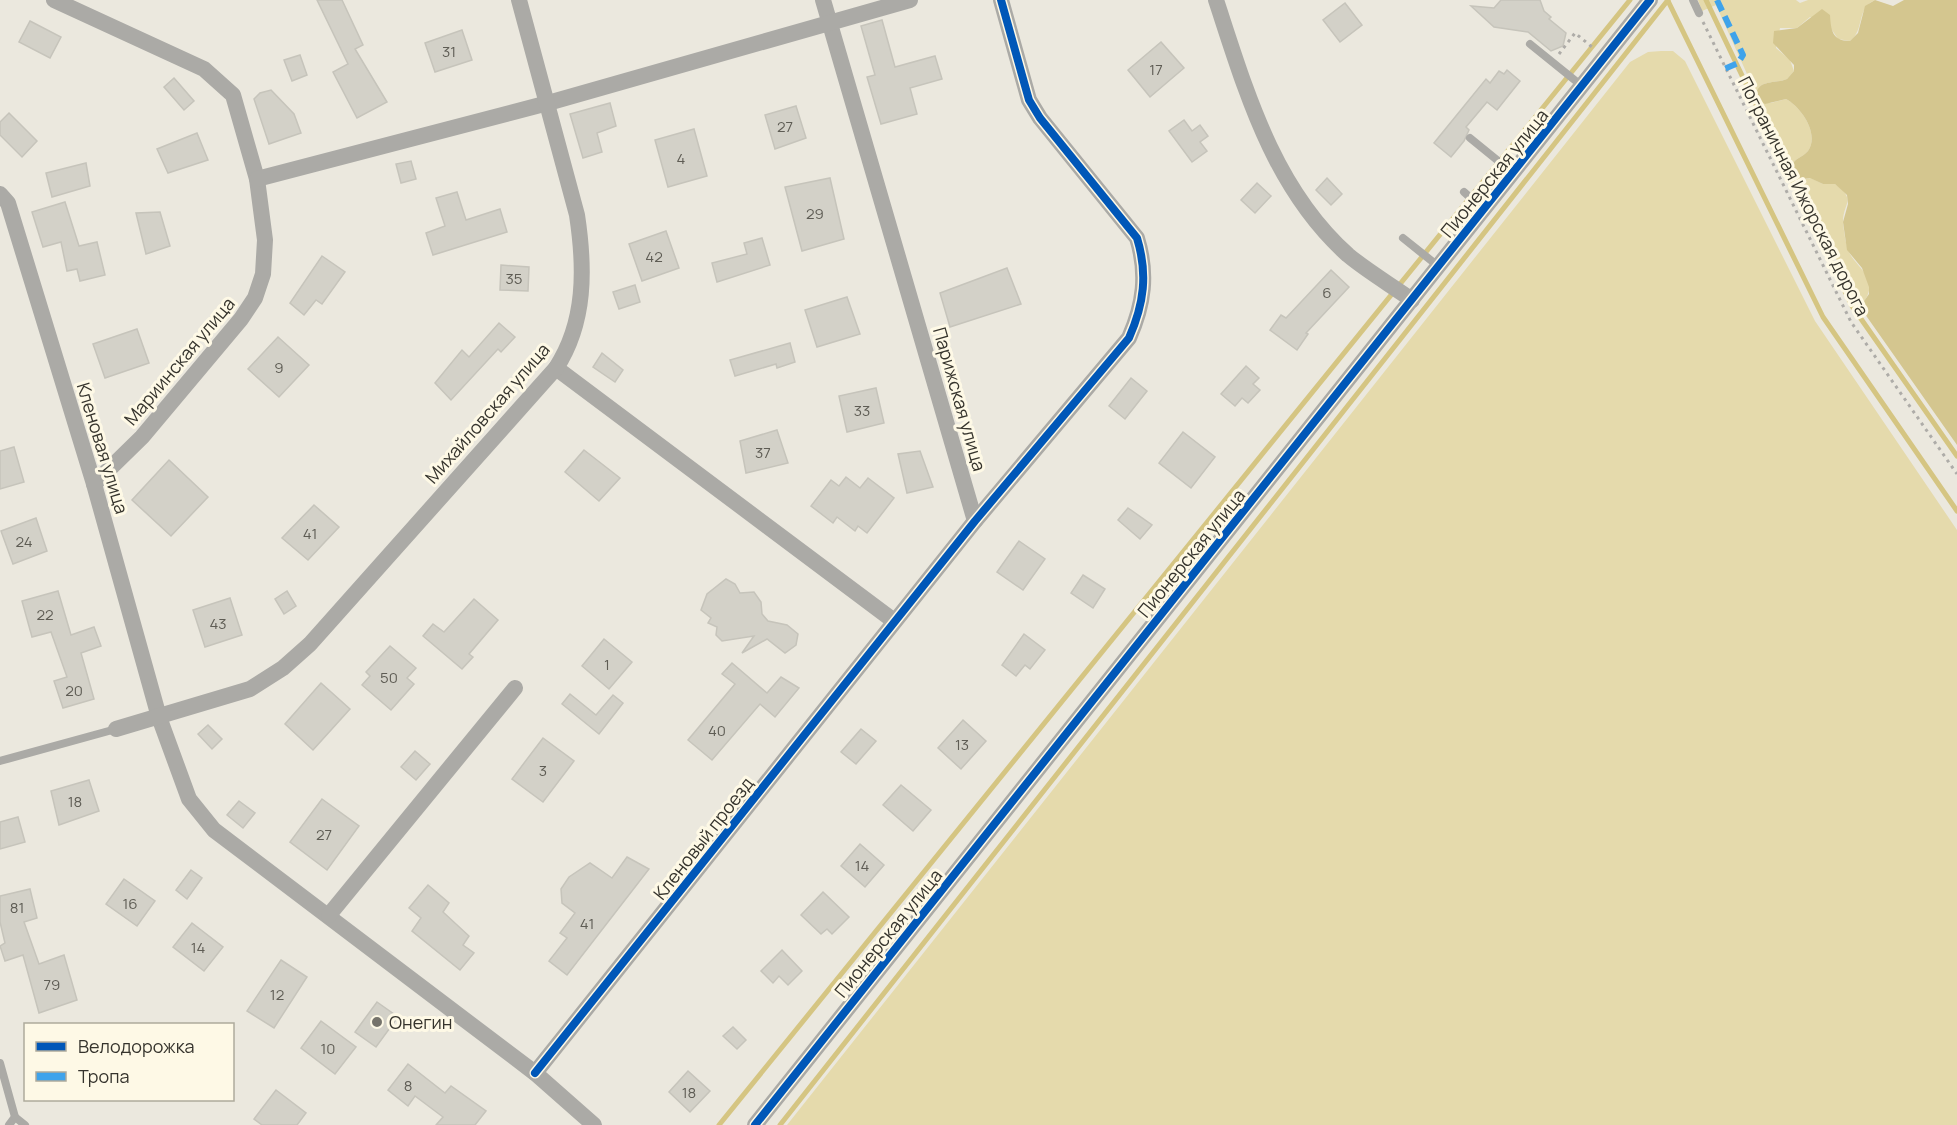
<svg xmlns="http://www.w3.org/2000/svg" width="1957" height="1125" font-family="Manrope,sans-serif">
  <rect width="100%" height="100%" fill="#ebe8de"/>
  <g fill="#e5daac">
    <path d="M1698,0H1796L1800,3L1808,0H1875C1856,8 1865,30 1850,41L1838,39L1830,27L1810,17L1797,28H1780L1776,48L1790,60L1794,71L1787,79C1775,84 1759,79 1756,94L1716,5L1702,11Z"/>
    <path d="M1661,51H1673L1685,61L1815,321L1957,530V1125H787L1630,62L1648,52Z"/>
    <path d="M1786,99C1801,107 1820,134 1808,151C1802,158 1794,158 1791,167L1759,101L1771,103Z"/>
    <path d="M1811,178L1823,184H1835C1858,201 1842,203 1843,224C1844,230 1845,240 1847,246C1850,266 1886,277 1860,307L1797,180Z"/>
  </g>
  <path fill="#d4c68f" d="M1875,0L1893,6L1904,0H1957V445L1860,307L1869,294V287L1862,268L1847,250L1843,222L1848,204L1847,195L1835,184H1823L1810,178L1797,180L1791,167C1794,158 1802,158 1808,151C1820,134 1801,107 1786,99L1765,104L1759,101L1756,94C1759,79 1775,84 1787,79L1794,71V65L1773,43L1774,31L1797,28L1822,9L1830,15C1831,30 1832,41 1850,41L1858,33L1865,6Z"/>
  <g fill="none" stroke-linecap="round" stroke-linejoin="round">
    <g stroke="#d5c582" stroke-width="5">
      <path d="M1706,0L1852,306L1957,456"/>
      <path d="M1668,1L1823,317L1957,511"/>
      <path d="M719,1125L1630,0"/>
      <path d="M780,1125L1668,0"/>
    </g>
  </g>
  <g fill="#d3d1c8" stroke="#c6c4bb" stroke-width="1.5">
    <path d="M317,0H342L363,45L355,49L387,102L357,118L333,72L348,64Z"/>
    <path d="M1501,0H1540L1544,11L1551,17L1549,19L1566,33L1563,46L1551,51L1528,32L1494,27L1471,6L1494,8Z"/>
    <path d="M1345,3L1362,25L1340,42L1323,20Z"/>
    <path d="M882,20L895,67L935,56L942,79L910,88L917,114L881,124L867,77L875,75L861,26Z"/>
    <path d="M30,21L61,37L50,58L19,42Z"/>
    <path d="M462,30L472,60L435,72L425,43Z"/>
    <path d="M1161,42L1184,68L1150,97L1128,70Z"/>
    <path d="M300,55L307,75L292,81L284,60Z"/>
    <path d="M1507,70L1520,81L1497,110L1487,102L1466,127L1469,130L1464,141L1451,157L1434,143L1486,79L1490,83L1499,71L1504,74Z"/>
    <path d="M174,78L194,101L184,110L164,87Z"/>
    <path d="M271,90L294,114L301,133L269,144L254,99L260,93Z"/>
    <path d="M610,103L616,126L597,133L602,152L583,158L570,114Z"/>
    <path d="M796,106L806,138L775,149L765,115Z"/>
    <path d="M9,113L37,141L22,157L0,135V122Z"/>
    <path d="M1184,120L1192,131L1200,125L1208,136L1200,142L1207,151L1192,162L1169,131Z"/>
    <path d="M694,129L707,176L668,187L655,140Z"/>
    <path d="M197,133L208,160L168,173L157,149Z"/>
    <path d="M411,161L416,179L401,183L396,164Z"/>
    <path d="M86,163L90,186L52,197L46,173Z"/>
    <path d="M830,178L844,239L802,251L785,187Z"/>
    <path d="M1327,178L1342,194L1331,205L1316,190Z"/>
    <path d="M1257,183L1271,196L1255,213L1241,200Z"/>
    <path d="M457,192L466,220L500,209L507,232L433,255L426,233L445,226L436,198Z"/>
    <path d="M65,202L79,246L97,242L105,275L80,281L77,269L67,271L61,242L43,247L32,212Z"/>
    <path d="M160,212L170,246L146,254L136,213Z"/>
    <path d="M666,231L679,268L642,281L629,244Z"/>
    <path d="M762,238L770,265L717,282L712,263L747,254L744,243Z"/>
    <path d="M322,256L345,272L322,304L316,300L304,315L290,303Z"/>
    <path d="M501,265L529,267L528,291L500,290Z"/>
    <path d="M1007,268L1021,304L950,327L940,293Z"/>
    <path d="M1331,270L1349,287L1306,333L1308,334L1297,350L1270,330L1281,315L1286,318Z"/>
    <path d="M635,285L640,302L619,309L613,292Z"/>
    <path d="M847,297L860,334L817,347L805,310Z"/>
    <path d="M499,323L515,337L501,352L498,349L451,400L435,383L462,350L469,357Z"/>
    <path d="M137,329L149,363L105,378L93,344Z"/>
    <path d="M278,337L309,365L279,397L248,369Z"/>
    <path d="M790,343L795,362L777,368L776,364L735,376L730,360Z"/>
    <path d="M602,353L623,370L615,382L593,367Z"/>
    <path d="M1246,366L1259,378L1253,384L1260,390L1248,403L1242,398L1235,406L1221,394Z"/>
    <path d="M1131,378L1147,391L1125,419L1109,406Z"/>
    <path d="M876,388L884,423L847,432L839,396Z"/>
    <path d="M777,430L788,463L746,473L740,441Z"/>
    <path d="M1183,432L1215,457L1191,488L1159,463Z"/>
    <path d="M14,447L24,482L0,489V451Z"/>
    <path d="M584,450L620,478L599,501L565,472Z"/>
    <path d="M920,451L933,487L907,493L898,454Z"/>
    <path d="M169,460L208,497L171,536L132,500Z"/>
    <path d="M846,477L860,488L868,478L894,498L867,533L858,526L855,531L837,517L833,523L811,506L831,480L839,486Z"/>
    <path d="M314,505L339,527L308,560L282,538Z"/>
    <path d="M1128,508L1152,525L1140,539L1118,520Z"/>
    <path d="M36,518L47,551L13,564L1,531Z"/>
    <path d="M1019,541L1045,559L1023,590L997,572Z"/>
    <path d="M1083,575L1105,589L1093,608L1071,593Z"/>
    <path d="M726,579L735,584L740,593L754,592L761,602L762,614L768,621L787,625L798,634L796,645L785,653L767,639L742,653L754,636L722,641L716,635L717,627L708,623L711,618L701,610L707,594Z"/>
    <path d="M58,591L71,635L94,627L101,646L81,653L94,699L63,708L54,681L67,677L51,632L32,637L22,601Z"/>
    <path d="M287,591L296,606L284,614L275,599Z"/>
    <path d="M230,598L242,635L205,647L193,610Z"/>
    <path d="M474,599L498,620L469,654L473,657L462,669L423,636L433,624L444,632Z"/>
    <path d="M1024,634L1045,650L1030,669L1025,665L1016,676L1002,665Z"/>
    <path d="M604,639L632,662L609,689L582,666Z"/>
    <path d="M390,646L416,668L407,678L414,684L391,710L362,685L370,676L366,672Z"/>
    <path d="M732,663L767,693L781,677L799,688L775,717L760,704L712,760L688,740L735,684L722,674Z"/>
    <path d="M321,683L350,709L313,750L285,724Z"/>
    <path d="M570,694L596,715L613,695L623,703L599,734L562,704Z"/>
    <path d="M963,720L986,741L961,769L938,748Z"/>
    <path d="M208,725L222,739L212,749L198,734Z"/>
    <path d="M861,729L876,741L856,764L841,752Z"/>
    <path d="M543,738L574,761L543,802L512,779Z"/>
    <path d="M415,751L430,764L416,780L401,767Z"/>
    <path d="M89,780L99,811L59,825L51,791Z"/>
    <path d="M901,785L931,810L913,831L883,805Z"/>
    <path d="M322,799L359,826L327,870L290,842Z"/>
    <path d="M239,801L255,813L243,828L227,815Z"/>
    <path d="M18,817L25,842L0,849V822Z"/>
    <path d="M860,844L884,865L865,887L841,866Z"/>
    <path d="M627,857L649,869L567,975L549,961L567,938L560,933L575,913L562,903L561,889L569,877L590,863L612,878Z"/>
    <path d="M191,870L202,878L187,899L176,890Z"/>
    <path d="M124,879L155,901L137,926L106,904Z"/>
    <path d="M428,885L449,903L443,912L469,936L463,945L474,953L460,970L412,931L421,918L409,908Z"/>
    <path d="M30,889L37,918L24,922L39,964L64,955L77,1000L39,1013L23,955L5,961L0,946L5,943L0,922V896Z"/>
    <path d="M823,892L849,917L832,934L827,929L821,934L801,915Z"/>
    <path d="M192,923L223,947L204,971L173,947Z"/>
    <path d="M782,950L802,971L788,985L779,976L773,983L761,971Z"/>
    <path d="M281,960L307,977L274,1028L247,1011Z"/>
    <path d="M377,1002L398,1017L376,1047L355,1032Z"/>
    <path d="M321,1021L356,1047L335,1074L301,1048Z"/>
    <path d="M733,1027L746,1040L737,1049L723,1036Z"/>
    <path d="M408,1064L445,1093L451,1086L486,1111L475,1125H436L443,1117L415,1096L408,1106L388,1090Z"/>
    <path d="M688,1071L710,1091L690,1112L669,1092Z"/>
    <path d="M276,1090L306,1113L297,1125H262L254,1119Z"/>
  </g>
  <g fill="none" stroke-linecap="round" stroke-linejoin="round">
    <g stroke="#aeaca8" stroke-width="3" stroke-dasharray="3 4.5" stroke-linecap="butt">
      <path d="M1703,22L1851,322L1957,474"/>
      <path d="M1559,54L1575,33L1592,47"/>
    </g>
    <g stroke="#abaaa6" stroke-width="8">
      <path d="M1693,0L1699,13"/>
      <path d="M1530,44L1582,86"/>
      <path d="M1470,138L1513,173"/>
      <path d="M1464,192L1483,209"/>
      <path d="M1403,238L1438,266"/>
      <path d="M0,761L116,729"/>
      <path d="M0,1063L15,1117L9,1125"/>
      <path d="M15,1117L25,1125"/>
    </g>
    <g stroke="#abaaa6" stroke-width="16">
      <path d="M54,0L204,69L233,95L257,179L265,240L263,274L255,298L241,319L142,437L94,484"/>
      <path d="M823,0L975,521"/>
      <path d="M1216,0C1246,91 1273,188 1348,255C1367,271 1391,285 1412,300"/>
      <path d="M257,179L548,103L910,0"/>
      <path d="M0,194L8,203L94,484L159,717L189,799L214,830L535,1073L594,1125"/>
      <path d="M556,368L894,621"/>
      <path d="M116,729L250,689L283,668L310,644L556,368C586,322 585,268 577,215L519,0"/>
      <path d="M329,915L515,688"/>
      <path d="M535,1073L975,521L1129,338C1144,304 1148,274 1137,238L1040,118L1029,100L1001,0"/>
      <path d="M755,1125L1650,0"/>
    </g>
    <path stroke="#3fa3eb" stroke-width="6" stroke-dasharray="12 6" stroke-linecap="butt" d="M1717,0L1743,55L1738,63L1724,69"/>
    <g stroke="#fef9e6" stroke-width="11">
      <g id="cycleway">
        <path d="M535,1073L975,521L1129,338C1144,304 1148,274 1137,238L1040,118L1029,100L1001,0"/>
        <path d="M755,1125L1650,0"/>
      </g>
    </g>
    <use href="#cycleway" stroke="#0057b8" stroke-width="8"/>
  </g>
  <circle fill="#75736b" stroke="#fef9e6" stroke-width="2" cx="377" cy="1022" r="6"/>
  <g text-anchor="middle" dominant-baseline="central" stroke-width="6" stroke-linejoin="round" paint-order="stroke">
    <g font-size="15" fill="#5e5c54">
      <text x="449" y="51">31</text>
      <text x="1156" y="69">17</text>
      <text x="785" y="126">27</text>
      <text x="681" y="158">4</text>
      <text x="815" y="213">29</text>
      <text x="654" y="256">42</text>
      <text x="514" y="278">35</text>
      <text x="1327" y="292">6</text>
      <text x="279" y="367">9</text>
      <text x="862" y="410">33</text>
      <text x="763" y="452">37</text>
      <text x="310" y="533">41</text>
      <text x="24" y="541">24</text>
      <text x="45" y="614">22</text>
      <text x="218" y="623">43</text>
      <text x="607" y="664">1</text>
      <text x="389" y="677">50</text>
      <text x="74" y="690">20</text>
      <text x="717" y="730">40</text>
      <text x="962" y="744">13</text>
      <text x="543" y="770">3</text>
      <text x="75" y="801">18</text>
      <text x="324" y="834">27</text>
      <text x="862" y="865">14</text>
      <text x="130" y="903">16</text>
      <text x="17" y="907">81</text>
      <text x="587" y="923">41</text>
      <text x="198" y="947">14</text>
      <text x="52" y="984">79</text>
      <text x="277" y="994">12</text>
      <text x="328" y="1048">10</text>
      <text x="408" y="1085">8</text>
      <text x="689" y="1092">18</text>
    </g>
    <g font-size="18" fill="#36342d" stroke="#fef9e6">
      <text transform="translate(1494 173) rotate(-51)">Пионерская улица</text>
      <text transform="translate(1804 196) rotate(63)">Пограничная Ижорская дорога</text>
      <text transform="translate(179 361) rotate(-50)">Мариинская улица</text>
      <text transform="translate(960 399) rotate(74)">Парижская улица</text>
      <text transform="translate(487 413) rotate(-49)">Михайловская улица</text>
      <text transform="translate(103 448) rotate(73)">Кленовая улица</text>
      <text transform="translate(1191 553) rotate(-51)">Пионерская улица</text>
      <text transform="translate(703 838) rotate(-52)">Кленовый проезд</text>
      <text transform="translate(888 933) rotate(-51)">Пионерская улица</text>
    </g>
    <g font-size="18" fill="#36342d" stroke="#fef9e6" text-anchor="start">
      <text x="389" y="1022">Онегин</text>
    </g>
  </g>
  <rect x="24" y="1023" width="210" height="78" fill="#fef9e6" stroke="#aeaa9c" stroke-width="1.5"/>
  <rect x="36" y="1042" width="30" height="9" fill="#0057b8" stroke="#aeaa9c" stroke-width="1.5"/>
  <text x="78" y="1053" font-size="18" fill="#36342d">Велодорожка</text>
  <rect x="36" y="1072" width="30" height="9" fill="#3fa3eb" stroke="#aeaa9c" stroke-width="1.5"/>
  <text x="78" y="1083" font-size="18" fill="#36342d">Тропа</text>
</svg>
